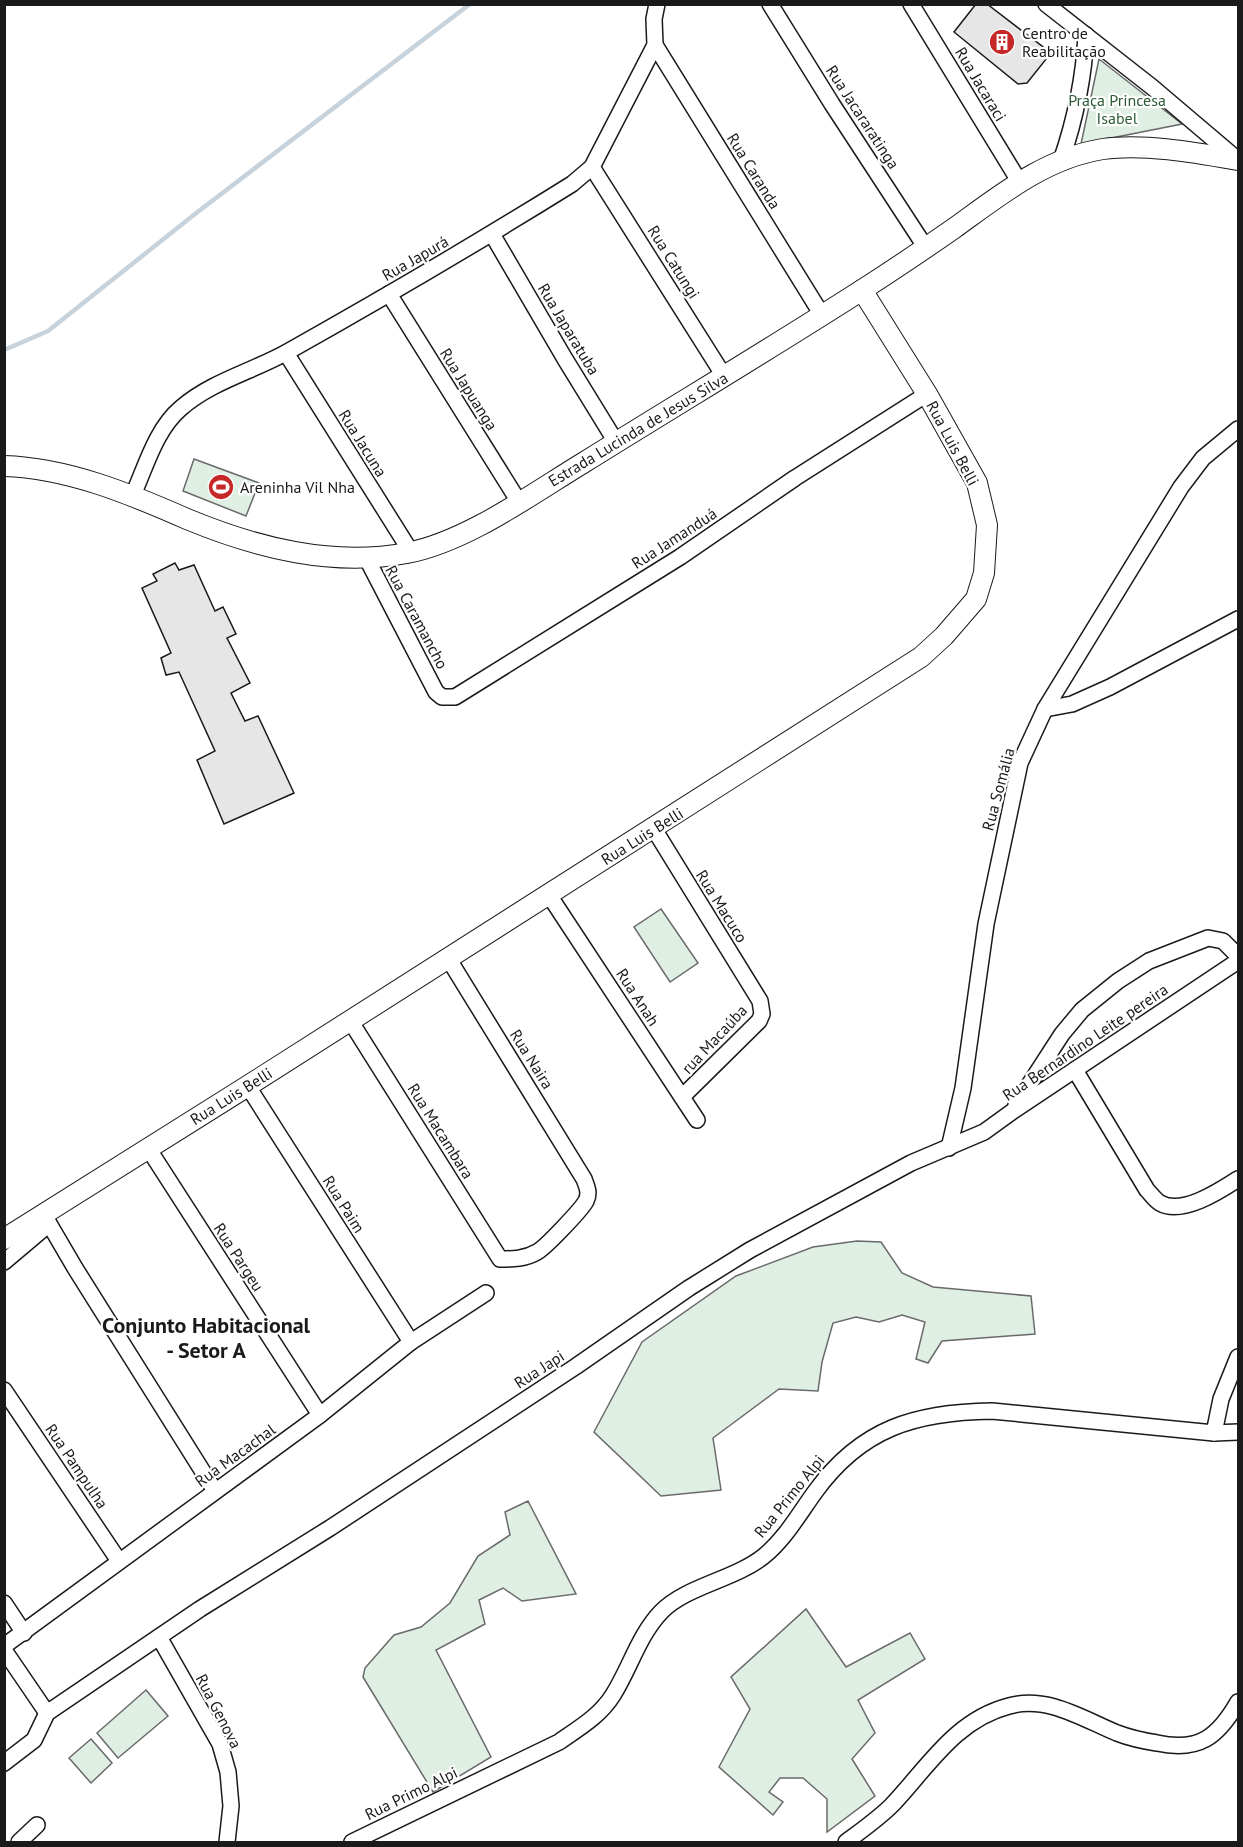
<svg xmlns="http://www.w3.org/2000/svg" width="1243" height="1847" font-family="'PT Sans',sans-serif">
  <rect width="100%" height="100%" fill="#fff"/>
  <g fill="#e0efe3" stroke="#6a6a6a" stroke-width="1.5">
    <path d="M1099,59L1182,124L1081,144Z"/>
    <path d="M194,459L259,483L246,516L183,491Z"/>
    <path d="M661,909L698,963L670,982L634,927Z"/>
    <path d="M857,1241L881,1242L902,1273L933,1287L1031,1296L1035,1334L942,1341L928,1363L916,1359L925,1322L902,1315L879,1322L856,1317L833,1323L822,1362L818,1391L779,1389L713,1438L721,1490L661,1496L594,1432L642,1342L736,1276L813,1247Z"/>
    <path d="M528,1501L576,1594L522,1601L503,1588L479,1600L485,1624L436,1650L491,1757L433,1792L363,1677L365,1668L394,1635L421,1627L450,1603L478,1556L510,1535L505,1512Z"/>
    <path d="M806,1609L846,1667L910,1633L925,1659L858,1700L875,1733L852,1759L875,1796L827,1832V1799L803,1778H780L769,1792L783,1802L773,1815L719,1767L750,1709L731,1677Z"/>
    <path d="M146,1690L168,1716L118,1758L97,1733Z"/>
    <path d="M91,1739L112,1763L91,1783L69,1758Z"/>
  </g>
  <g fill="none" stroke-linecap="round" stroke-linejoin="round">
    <path stroke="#c6d2dc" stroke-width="4.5" d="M4,350L48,331L195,214L470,4"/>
  </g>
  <g fill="#e6e6e6" stroke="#1a1a1a" stroke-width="1.5">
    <path d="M976,4H987L1051,53L1027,83L1018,84L954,32Z"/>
    <path d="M175,563L179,570L194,565L215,611L223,607L236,634L227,638L250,683L231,693L245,721L258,716L294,793L224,824L197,760L215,751L179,672L166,675L161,658L171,653L142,588L157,581L153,574Z"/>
  </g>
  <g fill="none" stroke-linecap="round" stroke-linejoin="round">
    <g stroke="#1a1a1a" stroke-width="18">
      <g id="street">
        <path d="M770,4L832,104L926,248"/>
        <path d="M911,4L1019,181"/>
        <path d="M1046,4L1152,87L1238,160"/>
        <path d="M655,45L822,315"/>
        <path d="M1061,161C1075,120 1084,78 1086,35"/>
        <path d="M592,167L724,376"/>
        <path d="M492,234L565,359L616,442"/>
        <path d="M389,294L519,502"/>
        <path d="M286,353L411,552"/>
        <path d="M133,495C146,466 156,429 181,408C212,381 254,371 289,351C385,297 479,242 572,184L592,167L655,45L654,19L657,4"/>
        <path d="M367,559L436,692L442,697H455L680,557L795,478L927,394"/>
        <path d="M1045,709L1072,704L1110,687L1238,619"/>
        <path d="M654,829L760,1001L762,1014L759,1021L682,1097"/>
        <path d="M549,895L697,1120"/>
        <path d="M351,1022L500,1259C513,1259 525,1259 537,1252C545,1248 581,1210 586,1201C590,1193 587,1187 584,1179L448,958"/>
        <path d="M1075,1070L1147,1190C1151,1194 1155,1200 1160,1203C1182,1216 1221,1190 1238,1179"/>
        <path d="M247,1085L411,1342"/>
        <path d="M1016,1105L1062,1034L1082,1010L1118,981L1149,961L1208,938L1223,941L1238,956"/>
        <path d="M148,1148L320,1415"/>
        <path d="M949,1148L963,1088L986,924L1020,763L1045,709L1181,487L1203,458L1238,429"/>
        <path d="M44,1215L75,1268L215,1491"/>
        <path d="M4,1262L49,1224"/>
        <path d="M4,1390L119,1561"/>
        <path d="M1214,1433L1221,1399L1238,1357"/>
        <path d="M4,1603L24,1633"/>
        <path d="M159,1637L220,1744L228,1772L231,1806L227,1842"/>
        <path d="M4,1646L320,1415L411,1342L486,1293"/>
        <path d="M4,1650L47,1713"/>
        <path d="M4,1763L34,1740L47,1713L200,1609L330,1528L575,1367L689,1288L750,1250L911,1163L984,1132L1013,1111L1238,961"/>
        <path d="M19,1842L37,1825"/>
        <path d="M352,1842L559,1742C579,1728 600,1716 613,1695C630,1668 639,1635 661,1612C686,1586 734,1580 764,1556C785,1539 799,1514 815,1492C861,1428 916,1412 992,1411L1214,1433L1238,1432"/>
        <path d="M846,1842C862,1830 878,1819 892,1805C928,1767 955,1720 1009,1706C1047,1695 1083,1719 1117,1733C1130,1738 1144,1741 1157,1743C1199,1752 1218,1737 1238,1702"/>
      </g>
    </g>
    <g stroke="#1a1a1a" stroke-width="22">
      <g id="secondary">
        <path d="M4,466C68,468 130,494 187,519C257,548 332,567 407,553C466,542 532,494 583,463C676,405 770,349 862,290C893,270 923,250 953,229C999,196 1045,158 1103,149C1144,143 1198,153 1238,160"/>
        <path d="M4,1239C311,1047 617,853 921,657L944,636L976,599L984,573L987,525L977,483L927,394L862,290"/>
      </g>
    </g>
    <use href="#street" stroke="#fff" stroke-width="15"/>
    <use href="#secondary" stroke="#fff" stroke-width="20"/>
  </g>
  <defs>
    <g id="building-disc" transform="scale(1.35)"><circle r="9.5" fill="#c62828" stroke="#fff"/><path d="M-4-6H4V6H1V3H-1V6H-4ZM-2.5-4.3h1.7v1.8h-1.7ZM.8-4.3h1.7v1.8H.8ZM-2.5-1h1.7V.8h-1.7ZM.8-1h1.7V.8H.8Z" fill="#fff"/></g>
    <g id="stadium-disc" transform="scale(1.35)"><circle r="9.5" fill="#c62828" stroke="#fff"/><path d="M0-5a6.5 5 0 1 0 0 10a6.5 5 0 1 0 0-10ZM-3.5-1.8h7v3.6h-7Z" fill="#fff"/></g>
  </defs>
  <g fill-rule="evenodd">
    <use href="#building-disc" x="1002" y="42"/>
    <use href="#stadium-disc" x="221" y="487"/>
  </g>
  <g text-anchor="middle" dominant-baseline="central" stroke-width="4.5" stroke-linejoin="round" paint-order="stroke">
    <g font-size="16" fill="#1a1a1a" stroke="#fff" text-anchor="start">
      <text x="1022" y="33">Centro de<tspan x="1022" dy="18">Reabilitação</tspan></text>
      <text x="240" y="487">Areninha Vil Nha</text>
    </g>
    <g font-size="16" fill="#1a1a1a" stroke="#fff">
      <text transform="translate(981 84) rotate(59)">Rua Jacaraci</text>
      <text transform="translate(863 117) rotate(57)">Rua Jacararatinga</text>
      <text transform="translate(754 171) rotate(58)">Rua Caranda</text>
      <text transform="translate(415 258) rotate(-30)">Rua Japurá</text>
      <text transform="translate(674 262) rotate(58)">Rua Catungi</text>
      <text transform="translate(569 329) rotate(59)">Rua Japaratuba</text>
      <text transform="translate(469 389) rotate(58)">Rua Japuanga</text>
      <text transform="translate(638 429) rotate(-31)">Estrada Lucinda de Jesus Silva</text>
      <text transform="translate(363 443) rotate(58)">Rua Jacuna</text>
      <text transform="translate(953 443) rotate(62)">Rua Luis Belli</text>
      <text transform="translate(674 538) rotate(-33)">Rua Jamanduá</text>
      <text transform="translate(417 617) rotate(62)">Rua Caramancho</text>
      <text transform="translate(998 789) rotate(-75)">Rua Somália</text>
      <text transform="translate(642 836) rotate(-32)">Rua Luis Belli</text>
      <text transform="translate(722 906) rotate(58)">Rua Macuco</text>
      <text transform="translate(638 997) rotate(57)">Rua Anah</text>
      <text transform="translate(714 1039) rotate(-47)">rua Macaúba</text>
      <text transform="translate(1085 1042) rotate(-34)">Rua Bernardino Leite pereira</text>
      <text transform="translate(532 1059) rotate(58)">Rua Naira</text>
      <text transform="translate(231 1096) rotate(-32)">Rua Luis Belli</text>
      <text transform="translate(441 1131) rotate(58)">Rua Macambara</text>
      <text transform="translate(344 1204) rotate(58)">Rua Paim</text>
      <text transform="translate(239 1257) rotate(57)">Rua Pargeu</text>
      <text transform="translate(539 1369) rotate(-33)">Rua Japi</text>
      <text transform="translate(235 1455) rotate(-36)">Rua Macachal</text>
      <text transform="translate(77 1466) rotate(56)">Rua Pampulha</text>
      <text transform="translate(789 1496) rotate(-51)">Rua Primo Alpi</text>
      <text transform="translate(219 1711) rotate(63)">Rua Genova</text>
      <text transform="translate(411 1793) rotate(-26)">Rua Primo Alpi</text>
    </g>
    <g font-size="16" fill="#2b5a34" stroke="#fff">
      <text x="1117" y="100">Praça Princesa<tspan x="1117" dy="18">Isabel</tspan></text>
    </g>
    <g font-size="22" font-weight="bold" fill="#1a1a1a" stroke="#fff">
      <text x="206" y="1325">Conjunto Habitacional<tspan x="206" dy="25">- Setor A</tspan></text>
    </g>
  </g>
  <rect width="1243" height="1847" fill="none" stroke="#1a1a1a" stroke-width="12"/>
</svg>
